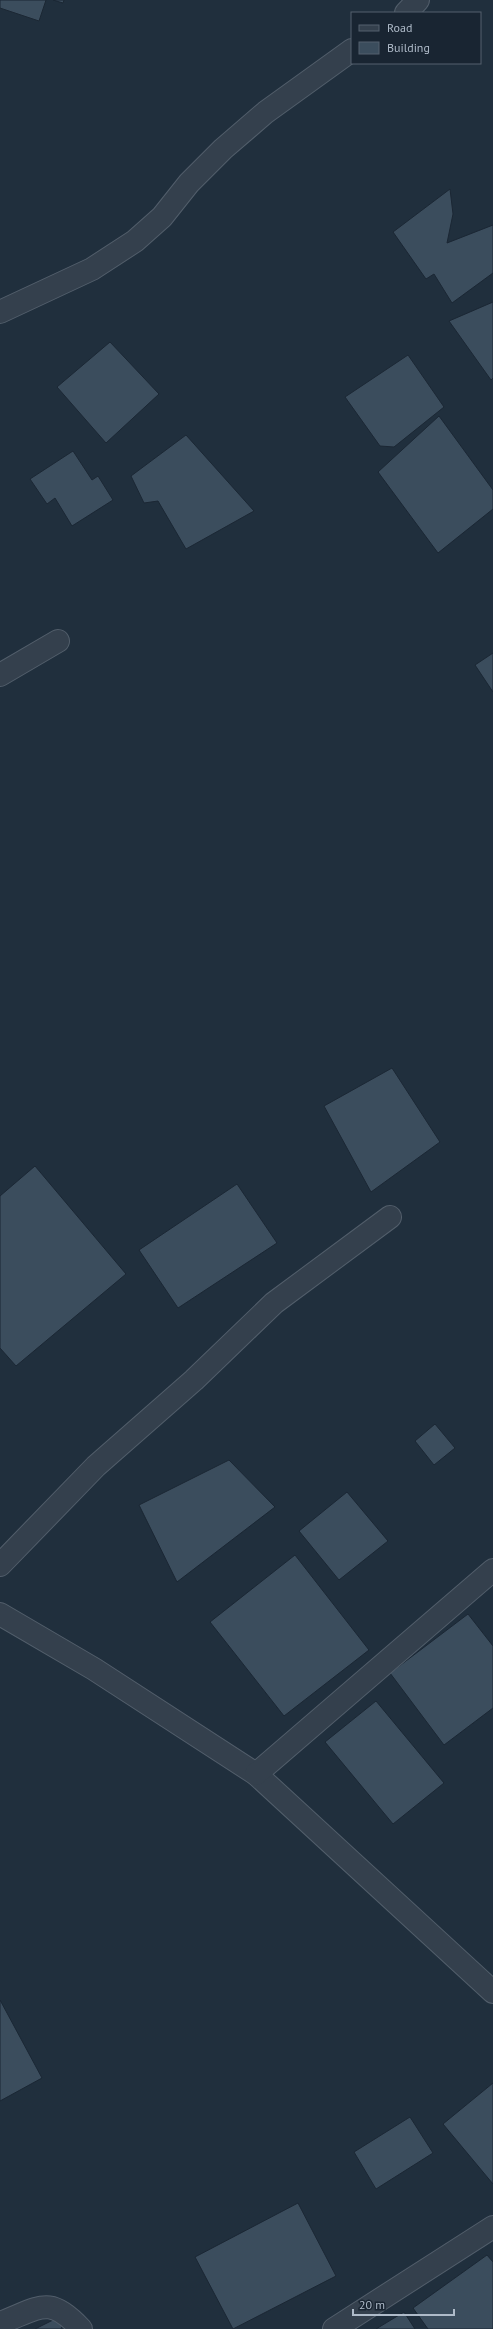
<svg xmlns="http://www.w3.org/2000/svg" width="493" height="2329" font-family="'PT Sans',sans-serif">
  <rect width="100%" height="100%" fill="#202f3d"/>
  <g fill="#3b4d5d" stroke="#1b2734">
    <path d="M0,0H46L39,21L0,8Z"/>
    <path d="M53,0H64L63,3Z"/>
    <path d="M450,189L453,214L447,243L493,225V273L452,303L434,274L426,279L393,232Z"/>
    <path d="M493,302V378L491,380L449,321Z"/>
    <path d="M110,342L159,394L106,443L57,387Z"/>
    <path d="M408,355L444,407L394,447L380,446L345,397Z"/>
    <path d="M439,416L493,490V509L438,553L378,472Z"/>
    <path d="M186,435L254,511L186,549L158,501L144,503L131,476Z"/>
    <path d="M73,451L92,480L98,476L113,500L72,526L55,498L47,504L30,479Z"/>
    <path d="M493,653V692L475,665Z"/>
    <path d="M392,1068L440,1142L371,1192L324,1106Z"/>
    <path d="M35,1166L126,1274L16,1366L0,1348V1196Z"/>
    <path d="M237,1184L277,1243L178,1308L139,1250Z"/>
    <path d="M435,1424L455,1448L434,1465L415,1441Z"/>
    <path d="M229,1460L275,1507L177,1582L139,1505Z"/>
    <path d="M347,1492L388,1541L339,1580L299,1531Z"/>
    <path d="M295,1555L369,1650L284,1716L210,1622Z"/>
    <path d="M468,1614L493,1646V1708L444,1745L390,1673Z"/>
    <path d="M376,1701L444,1783L393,1824L325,1742Z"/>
    <path d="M0,2000L42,2078L0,2101Z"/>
    <path d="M493,2083V2184L443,2124Z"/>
    <path d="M410,2117L433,2153L376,2189L354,2152Z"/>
    <path d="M298,2203L336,2276L233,2329L195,2257Z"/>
    <path d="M487,2255L493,2262V2329H428L413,2308Z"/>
    <path d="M404,2312L415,2329H376Z"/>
    <path d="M67,2313L61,2329H35Z"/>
  </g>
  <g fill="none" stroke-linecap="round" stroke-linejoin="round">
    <g stroke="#525e6b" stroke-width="24">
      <g id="minor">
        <path d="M406,13L418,0"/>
        <path d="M0,312L92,269L135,241L162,217L189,183L223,149L266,112L352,50"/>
        <path d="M0,675L58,641"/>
        <path d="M0,1565L96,1466L194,1380L274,1303L390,1217"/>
        <path d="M0,1614L94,1669L256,1774L493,1992"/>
        <path d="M256,1774L493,1570"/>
        <path d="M0,2323C40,2308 49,2294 81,2329"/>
        <path d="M334,2329L493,2227"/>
      </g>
    </g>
    <use href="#minor" stroke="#34404d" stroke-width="22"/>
  </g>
  <rect x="351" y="12" width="130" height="52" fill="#192532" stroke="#55616e"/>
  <rect x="359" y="25" width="20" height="6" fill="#34404d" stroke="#55616e"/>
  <text x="387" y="32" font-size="12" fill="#afbbc9">Road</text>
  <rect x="359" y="42" width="20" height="12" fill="#3b4d5d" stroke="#55616e"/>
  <text x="387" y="52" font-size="12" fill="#afbbc9">Building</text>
  <path d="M353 2309v6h101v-6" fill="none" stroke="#afbbc9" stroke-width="2"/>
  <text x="359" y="2309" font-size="12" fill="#afbbc9" stroke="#192532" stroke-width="3" paint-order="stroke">20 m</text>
</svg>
